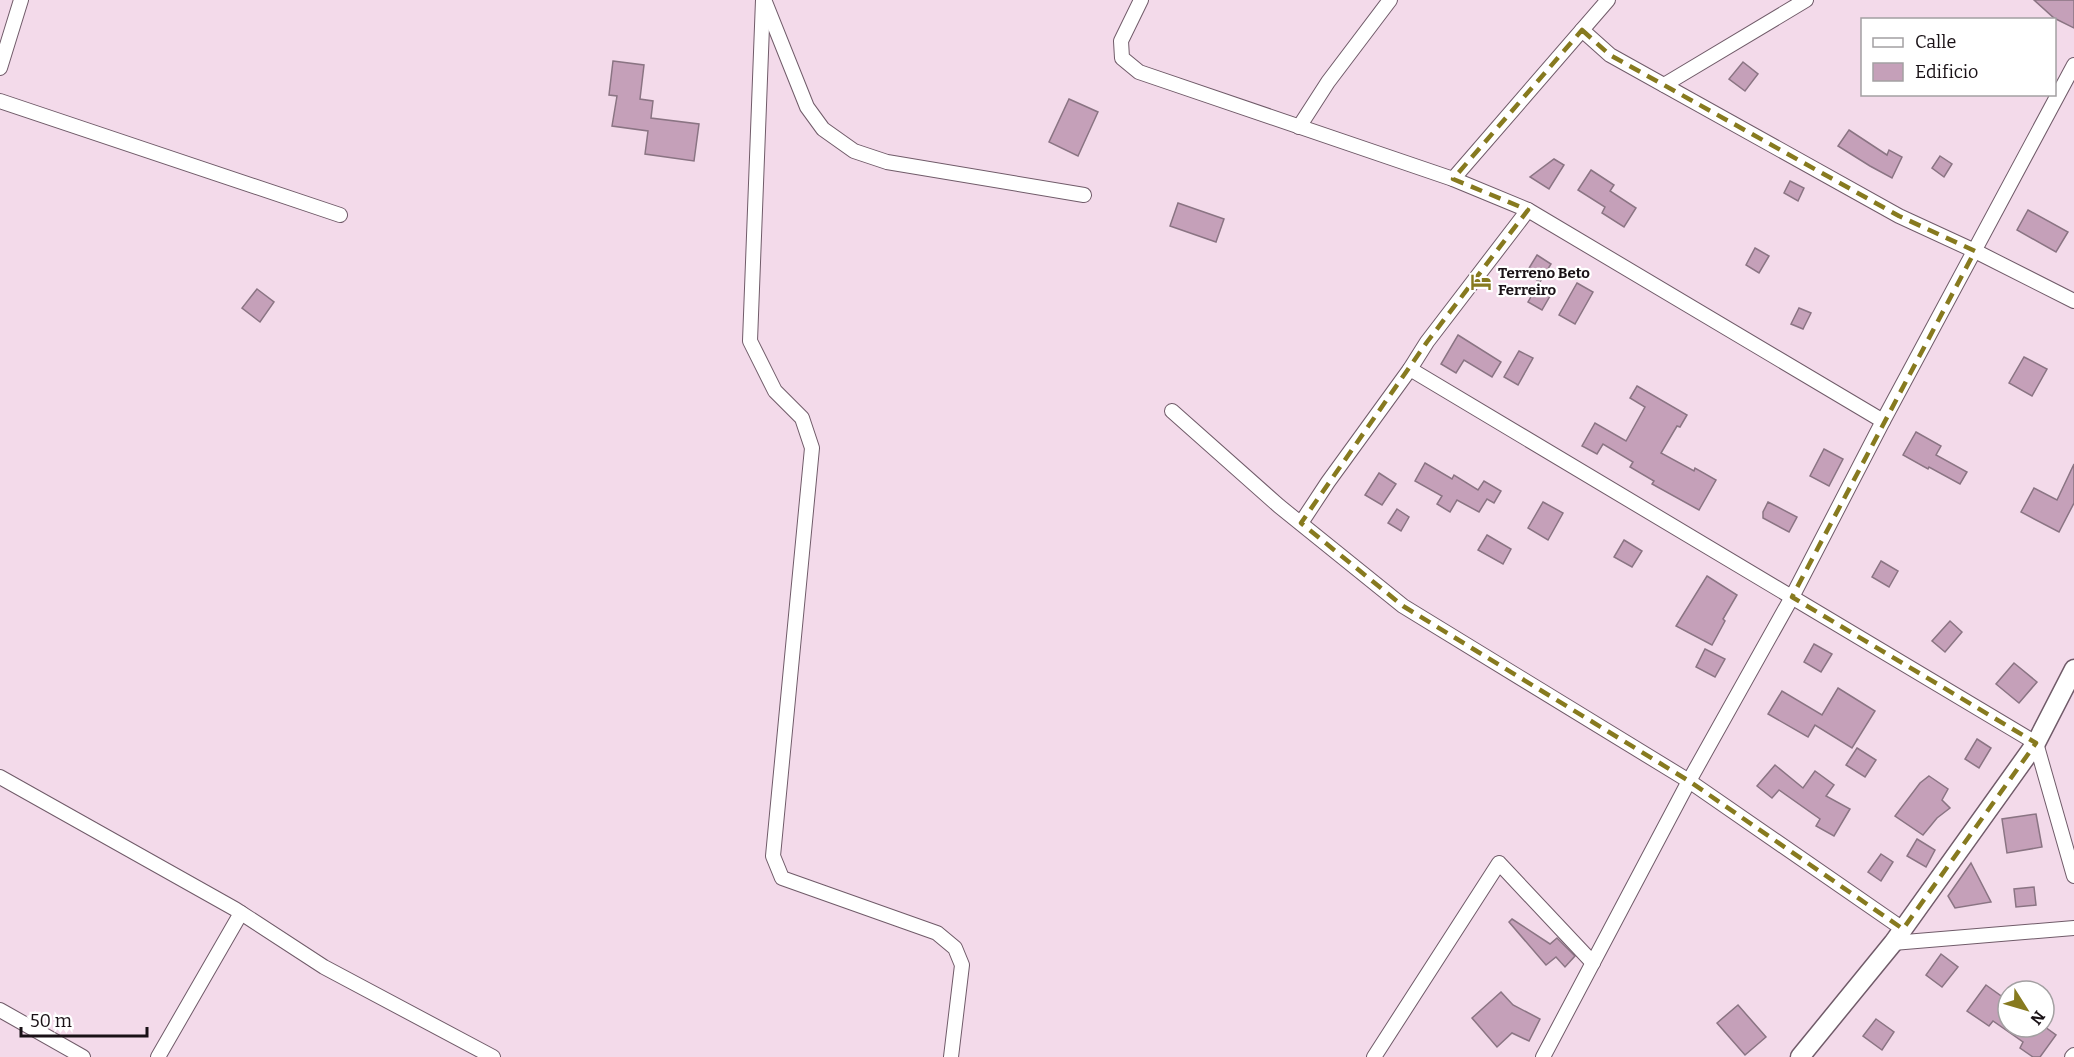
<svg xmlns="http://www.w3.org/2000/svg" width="2074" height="1057" font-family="Bitter,serif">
  <rect width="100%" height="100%" fill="#f3daea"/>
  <g fill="#c5a0b9" stroke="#8a7483" stroke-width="1.5">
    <path d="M2034,0H2074V28L2054,18Z"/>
    <path d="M613,61L644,65L640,99L653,101L651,118L699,124L694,161L645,154L648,131L612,126L617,96L609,95Z"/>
    <path d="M1743,62L1758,74L1745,91L1729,79Z"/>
    <path d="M1069,99L1098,112L1078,156L1049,142Z"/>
    <path d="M1849,130L1887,155L1889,150L1902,157L1892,178L1870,166L1838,146Z"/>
    <path d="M1940,156L1952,164L1944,177L1932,168Z"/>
    <path d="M1554,159L1564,165L1549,189L1530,177Z"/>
    <path d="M1591,170L1614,185L1610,191L1636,208L1624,227L1602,213L1605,207L1578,190Z"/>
    <path d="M1790,181L1804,188L1798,201L1784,193Z"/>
    <path d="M1178,203L1224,219L1216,242L1170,226Z"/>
    <path d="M2028,210L2068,232L2056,252L2017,230Z"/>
    <path d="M1755,248L1769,256L1759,273L1746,265Z"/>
    <path d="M1537,255L1551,264L1540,282L1526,273Z"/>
    <path d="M1577,283L1593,292L1575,324L1559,315Z"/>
    <path d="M1536,288L1550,296L1542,310L1528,302Z"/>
    <path d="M257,289L274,302L260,322L242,308Z"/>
    <path d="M1799,308L1811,313L1803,329L1791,324Z"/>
    <path d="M1458,335L1501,362L1492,377L1464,360L1456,373L1441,364Z"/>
    <path d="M1519,351L1533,358L1518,385L1504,377Z"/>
    <path d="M2024,357L2047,369L2032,396L2009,383Z"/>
    <path d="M1637,386L1687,415L1680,427L1677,426L1661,453L1694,471L1695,468L1716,480L1699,510L1652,484L1654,481L1630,467L1633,462L1603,444L1597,454L1582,446L1595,423L1626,441L1645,407L1630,398Z"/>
    <path d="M1916,432L1941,446L1936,455L1967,472L1960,484L1929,467L1928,469L1903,455Z"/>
    <path d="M1824,449L1843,459L1829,486L1810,476Z"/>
    <path d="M1425,463L1452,479L1454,475L1478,490L1484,481L1501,491L1494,503L1487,499L1479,512L1457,500L1450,512L1437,504L1442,496L1415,481Z"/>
    <path d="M2074,464V503L2059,532L2021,512L2034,488L2057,500Z"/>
    <path d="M1379,473L1396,484L1382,505L1365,495Z"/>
    <path d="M1543,502L1563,513L1548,540L1528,528Z"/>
    <path d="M1768,502L1797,517L1789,532L1763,518V512Z"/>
    <path d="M1397,509L1409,517L1401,531L1388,523Z"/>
    <path d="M1487,535L1511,549L1503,564L1478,550Z"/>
    <path d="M1624,540L1642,551L1632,567L1614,557Z"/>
    <path d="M1881,561L1898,571L1889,587L1872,577Z"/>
    <path d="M1707,576L1737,595L1723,619L1725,621L1712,645L1676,626Z"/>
    <path d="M1950,621L1962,632L1945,652L1932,641Z"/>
    <path d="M1814,644L1832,654L1821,672L1804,662Z"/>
    <path d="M1705,649L1725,659L1715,677L1696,667Z"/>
    <path d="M2014,663L2037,682L2019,703L1996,684Z"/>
    <path d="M1838,688L1875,711L1852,748L1815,725L1808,737L1768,714L1782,691L1822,715Z"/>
    <path d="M1977,739L1991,748L1979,768L1965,759Z"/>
    <path d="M1857,748L1876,760L1865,777L1846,765Z"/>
    <path d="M1775,765L1803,788L1815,771L1834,785L1826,796L1850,809L1834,836L1816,826L1820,819L1779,790L1772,798L1757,786Z"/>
    <path d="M1929,776L1948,789L1942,800L1950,808L1937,818L1923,835L1895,816L1920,783Z"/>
    <path d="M2036,814L2042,847L2007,853L2002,819Z"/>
    <path d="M1917,839L1935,850L1926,867L1907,856Z"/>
    <path d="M1881,854L1893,862L1881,881L1868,872Z"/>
    <path d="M1971,863L1991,902L1955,908L1948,896Z"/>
    <path d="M2034,887L2036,905L2016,907L2014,889Z"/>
    <path d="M1512,919L1550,944L1557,938L1575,956L1565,967L1556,957L1546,965L1509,922Z"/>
    <path d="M1941,954L1958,967L1942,987L1926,975Z"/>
    <path d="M1986,985L2008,1001V1027H2045L2056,1035L2040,1057H2033L2020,1048L2023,1042L1993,1021L1989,1026L1967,1011Z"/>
    <path d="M1501,992L1513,1005L1540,1019L1529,1041L1512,1033L1497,1047L1472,1018Z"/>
    <path d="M1738,1005L1766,1037L1745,1055L1717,1023Z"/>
    <path d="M1876,1019L1894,1032L1882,1050L1863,1036Z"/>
  </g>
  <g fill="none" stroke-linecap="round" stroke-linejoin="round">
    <g stroke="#705b69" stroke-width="16">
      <g id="street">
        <path d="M763,0L750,341L775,391L802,418L812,448L773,856L782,878L937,933L955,948L962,965L951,1057"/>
        <path d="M1141,0L1121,41L1122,58L1139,72L1453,179L1528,210L1883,421"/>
        <path d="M765,2L807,107L823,129L854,151L887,162L1084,195"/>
        <path d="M1582,30L1610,55L1899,216L1975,251L2074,301"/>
        <path d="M0,68L21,0"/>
        <path d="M1664,85L1806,0"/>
        <path d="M0,101L340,215"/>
        <path d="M1299,127L1328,82L1390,0"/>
        <path d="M1453,179L1608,0"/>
        <path d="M1410,369L2036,743L2074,876"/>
        <path d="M1172,411L1279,506L1403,606L1689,781L1903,929"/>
        <path d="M1301,523L1328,482L1410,369L1427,342L1528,210"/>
        <path d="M0,777L235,909L324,967L493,1057"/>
        <path d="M1893,943L2074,928"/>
        <path d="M0,1010L83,1057"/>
        <path d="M158,1057L241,913"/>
        <path d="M1374,1057L1499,863L1593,963"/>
        <path d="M1543,1057L1689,781L1792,597L1883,421L2074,65"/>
        <path d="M2072,1057L2074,1055"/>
      </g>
    </g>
    <g stroke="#705b69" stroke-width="21">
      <path id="secondary" d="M1800,1057L1893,943L2036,743L2074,669"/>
    </g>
    <use href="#street" stroke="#fff" stroke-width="14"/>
    <use href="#secondary" stroke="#fff" stroke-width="18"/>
  </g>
  <path fill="none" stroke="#877a1f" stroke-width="4.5" stroke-dasharray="12 8" stroke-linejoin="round" d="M1582,30L1610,55L1899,216L1975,251L1792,597L2036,743L1903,929L1689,781L1403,606L1301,523L1427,342L1528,210L1453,179Z"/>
  <defs>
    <g id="hotel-bare" transform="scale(1.62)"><path d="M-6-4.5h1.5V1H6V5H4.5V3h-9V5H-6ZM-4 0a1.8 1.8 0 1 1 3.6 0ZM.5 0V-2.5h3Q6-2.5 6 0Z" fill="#877a1f" stroke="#fff" stroke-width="2.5" paint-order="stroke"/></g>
  </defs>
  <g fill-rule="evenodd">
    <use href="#hotel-bare" x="1481" y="282"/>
  </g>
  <g text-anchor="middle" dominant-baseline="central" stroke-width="4.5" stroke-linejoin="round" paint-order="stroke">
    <g font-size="15" font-weight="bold" fill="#191116" stroke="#fff" text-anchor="start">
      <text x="1498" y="273">Terreno Beto<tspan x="1498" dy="17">Ferreiro</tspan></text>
    </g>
  </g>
  <rect x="1861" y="18" width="195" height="78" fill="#ffffff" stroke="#a3a0a2" stroke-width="1.5"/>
  <rect x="1873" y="38" width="30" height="9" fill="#ffffff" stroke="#a3a0a2" stroke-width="1.5"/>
  <text x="1915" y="48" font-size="18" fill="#191116">Calle</text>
  <rect x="1873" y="63" width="30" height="18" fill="#c5a0b9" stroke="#a3a0a2" stroke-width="1.5"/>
  <text x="1915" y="78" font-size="18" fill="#191116">Edificio</text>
  <g transform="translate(2026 1009) rotate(127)"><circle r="28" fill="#ffffff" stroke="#a3a0a2" stroke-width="1.5"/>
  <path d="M0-4.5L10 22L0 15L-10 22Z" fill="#877a1f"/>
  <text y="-9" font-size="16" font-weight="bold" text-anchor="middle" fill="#191116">N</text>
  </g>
  <path d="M21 1027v9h126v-9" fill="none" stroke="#191116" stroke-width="3"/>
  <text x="30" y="1027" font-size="18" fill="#191116" stroke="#ffffff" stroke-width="4.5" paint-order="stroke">50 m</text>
</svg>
